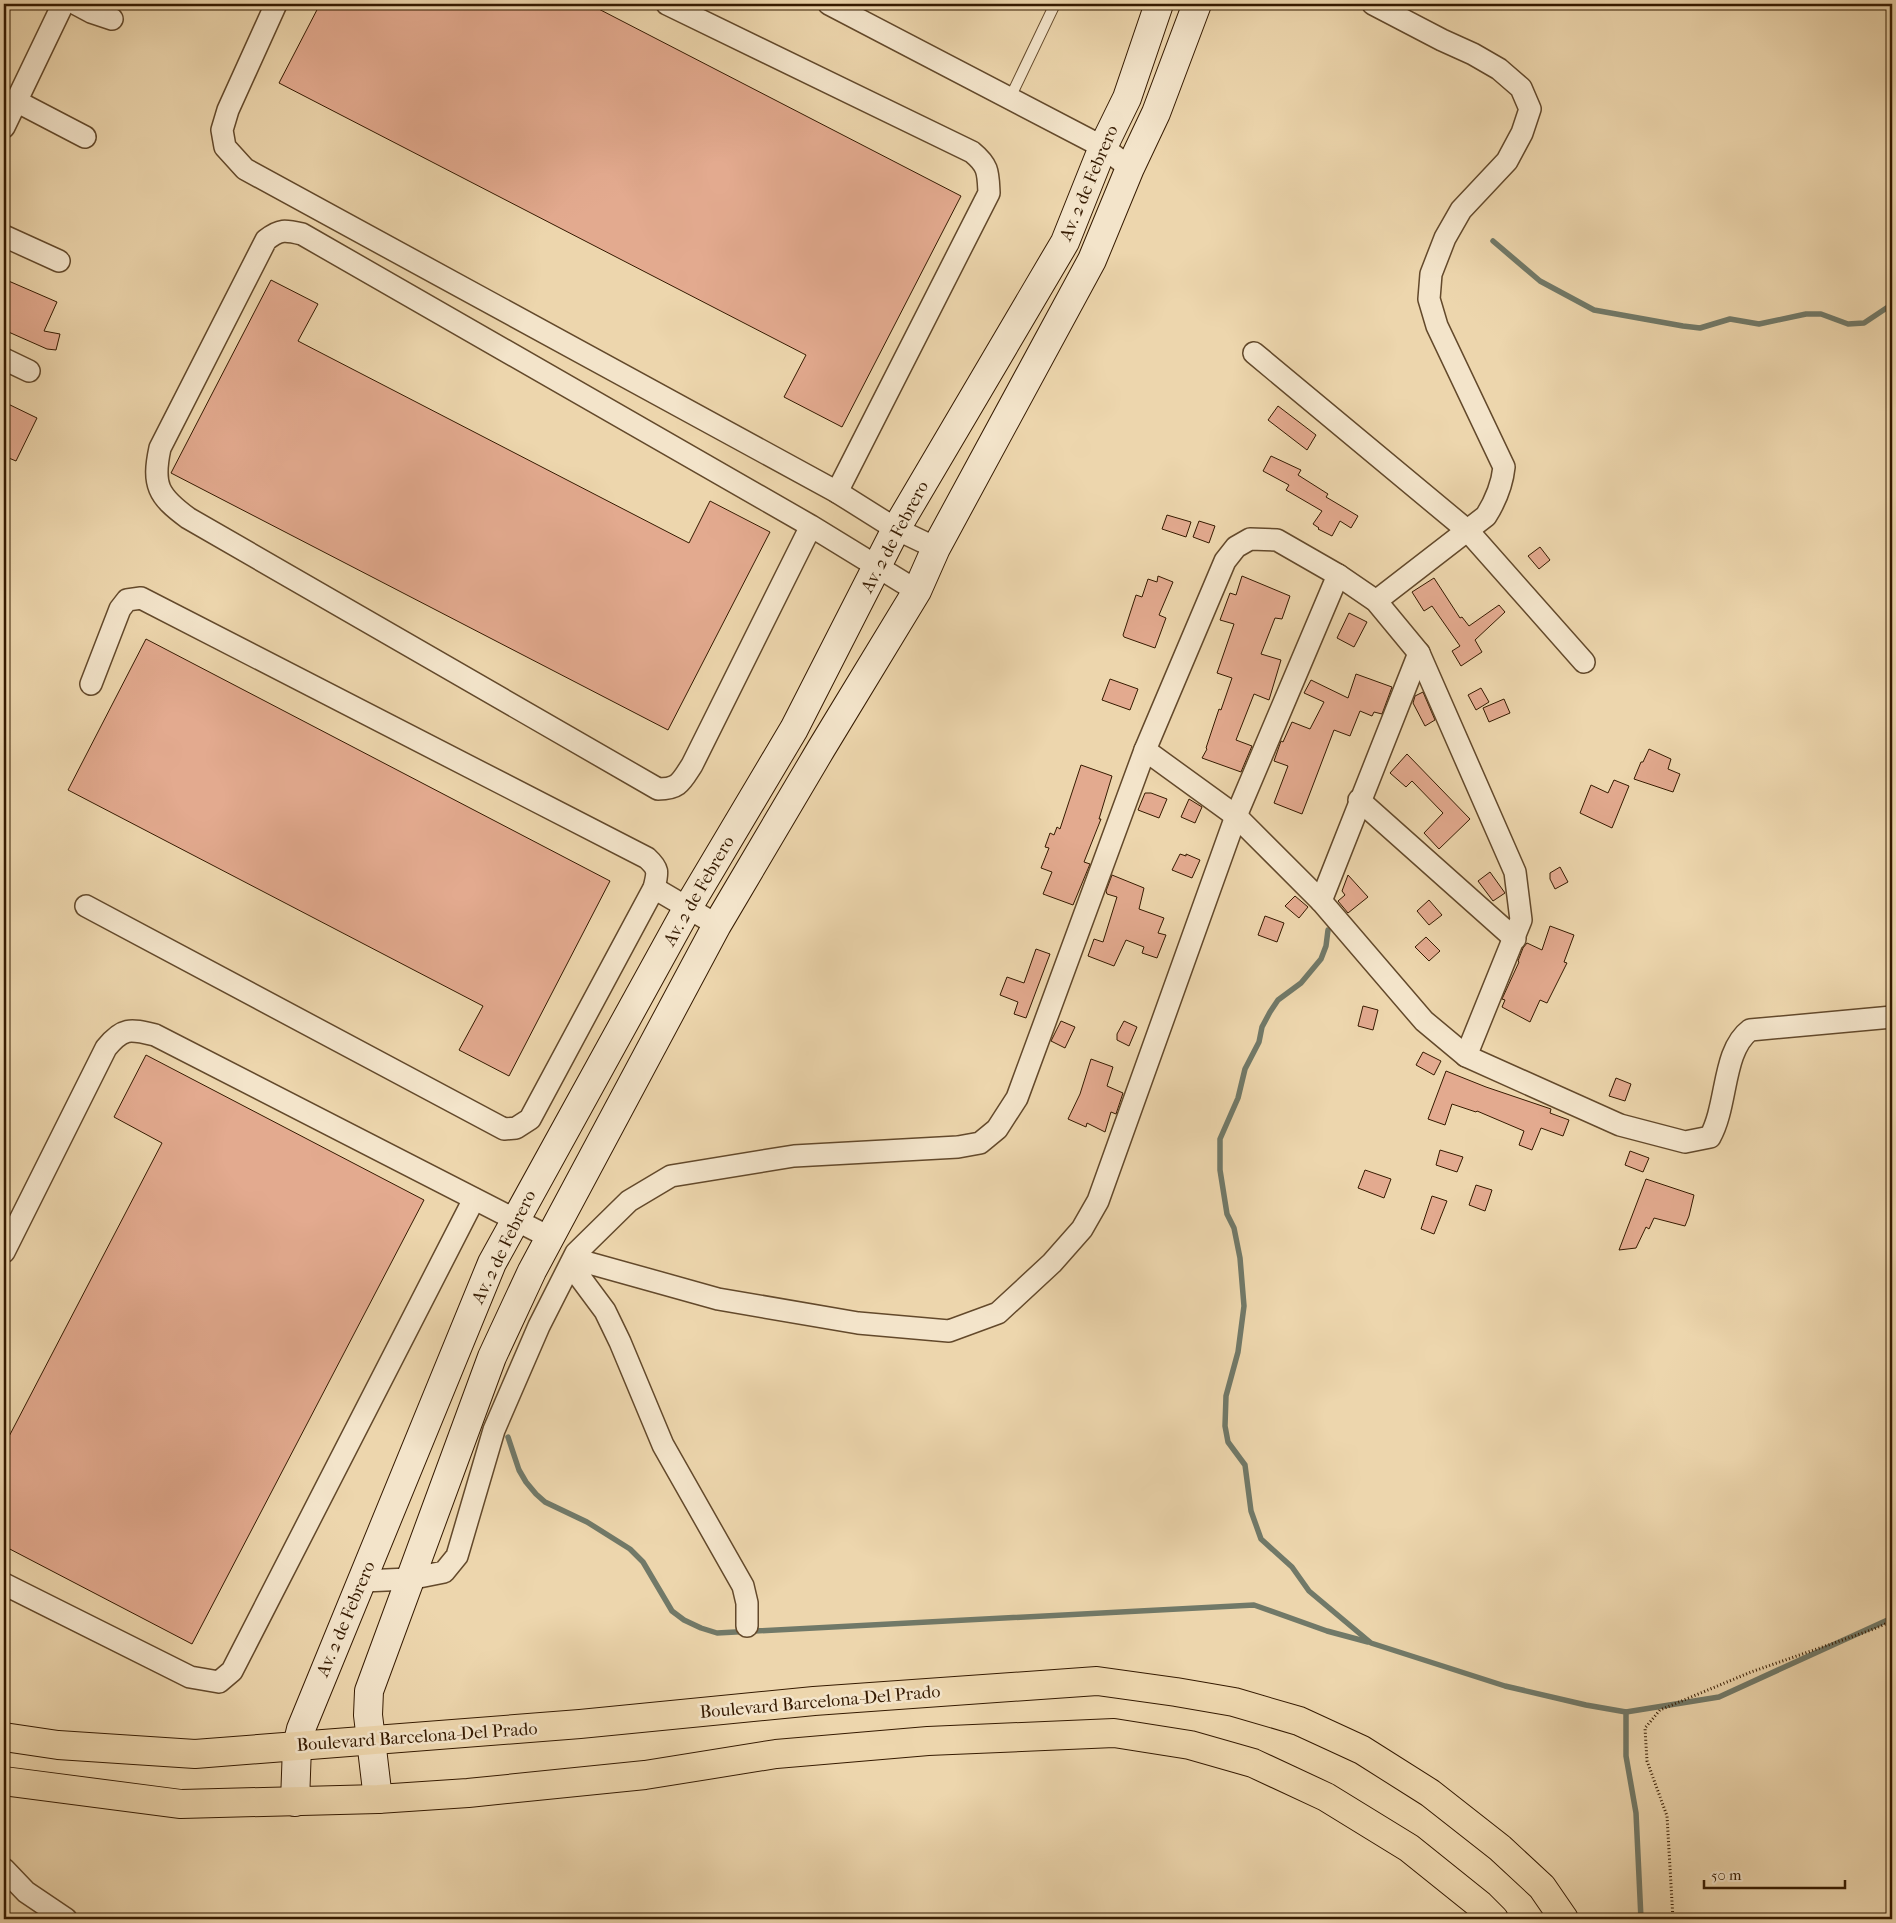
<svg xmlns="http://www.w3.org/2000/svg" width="1896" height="1923" font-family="'IM FELL French Canon',serif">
  <rect width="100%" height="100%" fill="#edd6ad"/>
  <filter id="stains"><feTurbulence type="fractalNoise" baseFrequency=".004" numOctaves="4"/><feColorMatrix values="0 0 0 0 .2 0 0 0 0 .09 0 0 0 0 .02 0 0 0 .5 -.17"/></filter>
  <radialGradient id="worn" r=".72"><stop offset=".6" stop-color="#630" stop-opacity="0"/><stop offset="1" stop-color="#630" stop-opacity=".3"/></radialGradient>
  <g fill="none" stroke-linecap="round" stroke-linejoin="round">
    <g stroke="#717968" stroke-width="5.5">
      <path d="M1493,241L1540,281L1594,310L1683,326L1700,328L1730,319L1759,324L1806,314H1821L1848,324L1864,323L1888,307H1892"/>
      <path d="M1328,930L1326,946L1321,959L1301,983L1278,1000L1270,1012L1262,1027L1259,1042L1245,1069L1238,1098L1220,1139V1170L1227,1214L1234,1228L1240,1258L1244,1306L1238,1352L1226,1396L1225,1426L1228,1442L1245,1465L1251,1511L1261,1539L1292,1567L1309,1591L1371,1643L1505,1686L1586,1705L1626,1712L1719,1697L1892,1618"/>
      <path d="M508,1437L519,1470L526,1482L536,1494L545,1502L587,1522L630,1549L643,1562L672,1611L684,1620L701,1628L717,1633L1254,1605L1327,1631L1368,1642"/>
      <path d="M1626,1712V1756L1636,1813L1641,1919"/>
    </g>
  </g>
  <g fill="#e3aa8f" stroke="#351a00">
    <path d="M320,4H589L961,196L842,427L784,397L806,355L279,83Z"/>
    <path d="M4,279L57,302L44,331L60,334L56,350L47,349L4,330Z"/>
    <path d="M271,280L318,304L298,341L689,543L710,501L770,532L668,730L171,473Z"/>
    <path d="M4,402L37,418L16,461L4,456Z"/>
    <path d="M1278,406L1316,435L1307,450L1268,420Z"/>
    <path d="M1271,456L1301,470L1298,475L1328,494L1326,497L1358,516L1351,528L1340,521L1332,536L1318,529L1319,528L1313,524L1322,511L1286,490L1289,485L1263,471Z"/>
    <path d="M1167,515L1191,522L1186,537L1162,529Z"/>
    <path d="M1199,521L1215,526L1209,543L1193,537Z"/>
    <path d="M1540,547L1550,560L1539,569L1528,556Z"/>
    <path d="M1158,576L1173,582L1159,615L1166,618L1155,648L1124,637L1123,635L1136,595L1142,597L1148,579L1157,582Z"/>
    <path d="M1242,576L1290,596L1282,619L1275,618L1261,654L1281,660L1269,700L1254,694L1236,740L1252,746L1241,772L1202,758L1207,749L1206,748L1219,709L1221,710L1232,678L1217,673L1234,624L1220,620L1230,593L1236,595Z"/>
    <path d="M1434,578L1460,618L1462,617L1469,626L1499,605L1505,612L1475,640L1482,652L1461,666L1452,651L1460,646L1432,606L1424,611L1412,592Z"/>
    <path d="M1349,613L1367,622L1354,647L1337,638Z"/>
    <path d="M146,639L610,881L509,1076L459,1050L483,1006L68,790Z"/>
    <path d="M1356,674L1392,687L1382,714L1374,712L1372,716L1360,711L1350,736L1334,730L1302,814L1274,803L1288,766L1274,761L1281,741L1283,742L1292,722L1310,729L1324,702L1304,693L1311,680L1348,698Z"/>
    <path d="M1110,679L1138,689L1130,710L1102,700Z"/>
    <path d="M1481,688L1489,702L1476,710L1468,695Z"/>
    <path d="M1423,692L1435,720L1425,726L1413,703L1415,696Z"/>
    <path d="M1504,699L1510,713L1489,722L1483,708Z"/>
    <path d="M1649,749L1671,759L1668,769L1680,774L1673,792L1634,779L1641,762H1643Z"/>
    <path d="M1407,754L1470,819L1439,849L1424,833L1443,813L1412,781L1406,787L1390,773Z"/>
    <path d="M1081,765L1112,776L1099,819H1101L1084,862L1090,864L1073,905L1043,894L1052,872L1041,868L1049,848L1045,847L1050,833L1054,835L1057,827L1060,829Z"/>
    <path d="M1614,780L1629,786L1612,828L1580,813L1591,785L1608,793Z"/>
    <path d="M1145,793H1151L1167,799L1159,818L1138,810Z"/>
    <path d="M1189,799L1202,807L1195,823L1181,817Z"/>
    <path d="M1180,854L1186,856V854L1200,860L1192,878L1172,870Z"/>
    <path d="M1560,867L1568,882L1555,889L1550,879V873Z"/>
    <path d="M1490,872L1505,893L1493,901L1478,881Z"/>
    <path d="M1112,875L1144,888L1139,909L1164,918L1158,933L1166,935L1157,958L1142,953L1144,947L1126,940L1114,966L1088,956L1094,939L1103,942L1117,897L1107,894L1106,891Z"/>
    <path d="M1348,875L1368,897L1348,913L1338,901L1345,895L1342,891Z"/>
    <path d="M1295,896L1308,907L1299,918L1285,906Z"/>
    <path d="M1429,900L1442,915L1429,925L1417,911Z"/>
    <path d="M1265,916L1284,923L1277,942L1258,935Z"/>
    <path d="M1550,926L1574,935L1564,962L1567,963L1547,1003L1540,1000L1530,1022L1502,1007L1505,1000L1502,999L1519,962L1518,961L1523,948L1527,943L1542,950Z"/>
    <path d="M1426,937L1440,951L1429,961L1415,947Z"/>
    <path d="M1036,949L1050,954L1026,1018L1014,1014L1018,1002L1000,995L1007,977L1024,983Z"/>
    <path d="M1363,1006L1378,1010L1373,1030L1358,1026Z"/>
    <path d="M1061,1021L1075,1027L1065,1048L1051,1041Z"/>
    <path d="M1124,1021L1137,1027L1129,1046L1117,1040V1034Z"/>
    <path d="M1423,1052L1441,1061L1434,1075L1416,1065Z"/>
    <path d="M146,1055L424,1200L192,1644L4,1546V1446L162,1143L114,1117Z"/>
    <path d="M1091,1059L1113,1067L1107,1086L1123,1093L1116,1114L1111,1112L1105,1132L1087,1123L1086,1127L1068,1119L1080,1094Z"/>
    <path d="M1446,1071L1486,1087L1551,1109L1550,1113L1569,1120L1563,1136L1541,1128L1532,1150L1519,1145L1524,1131L1477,1111L1476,1112L1452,1104L1445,1125L1428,1119Z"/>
    <path d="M1616,1078L1631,1084L1625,1101L1609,1096Z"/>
    <path d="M1440,1150L1463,1157L1457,1172L1436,1165Z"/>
    <path d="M1630,1151L1649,1158L1643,1172L1625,1165Z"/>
    <path d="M1365,1170L1391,1179L1384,1198L1358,1188Z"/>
    <path d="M1646,1179L1694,1195L1689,1216L1685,1226L1654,1218L1649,1229L1646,1227L1636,1248L1619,1250Z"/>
    <path d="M1476,1185L1492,1190L1485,1211L1469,1205Z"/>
    <path d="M1432,1196L1447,1201L1434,1234L1421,1229Z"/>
  </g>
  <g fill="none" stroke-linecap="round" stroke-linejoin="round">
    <g stroke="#63492b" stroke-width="12">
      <path id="lane" d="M1010,98L1055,4"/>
    </g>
    <g stroke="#63492b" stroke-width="24">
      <g id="street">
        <path d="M76,4L91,12L112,19"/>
        <path d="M276,4L228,110L222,130L225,147L245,169L837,492L896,529L936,548"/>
        <path d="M667,4L972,152C989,166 988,173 989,193L837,492"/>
        <path d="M829,4L1103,147L1130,168"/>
        <path d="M1373,4L1442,40L1473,54L1499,69L1521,88L1530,109L1522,133L1507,161L1461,210L1445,238L1431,274L1429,299L1437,326L1504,467C1502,486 1496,500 1486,516L1376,601"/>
        <path d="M16,101L85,137"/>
        <path d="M4,127L63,4"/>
        <path d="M4,236L59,261"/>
        <path d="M1254,353L1468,531L1584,662"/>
        <path d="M4,359L29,371"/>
        <path d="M811,526L692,765C681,782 679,789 658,789L188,518C158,496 152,485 160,448L266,240C280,229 285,230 302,234L811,526L917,591"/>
        <path d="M1145,750L1236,816L1321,901L1424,1021L1466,1056L1620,1125L1685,1142L1710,1137C1728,1105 1722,1051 1750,1030L1892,1017"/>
        <path d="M1359,800L1515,939"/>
        <path d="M654,888L717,925"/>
        <path d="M1321,901L1419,653"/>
        <path d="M86,906L504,1129L516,1128L530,1119L654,888C658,872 659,869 647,858L141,598L127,600L120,609L91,684"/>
        <path d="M4,1252L106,1048C123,1027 130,1029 155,1035L549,1237"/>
        <path d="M363,1581L409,1579L444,1572L457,1556L494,1430L539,1326L576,1253L629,1201L671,1176L794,1156L958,1147L980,1143L997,1129L1017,1098L1145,750L1225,561L1236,547L1250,539L1277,540L1338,575L1376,601L1419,653L1515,872L1521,920L1466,1056"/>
        <path d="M4,1584L190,1677L219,1682L232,1671L474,1199"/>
        <path d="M747,1626V1603L743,1586L663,1445L620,1342L605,1311L579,1276L578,1268L581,1264L589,1263L718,1299L858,1323L949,1331L998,1313L1052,1263L1082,1229L1098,1201L1236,816L1338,575"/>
        <path d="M4,1869L26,1892L66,1919"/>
      </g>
    </g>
    <g stroke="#351a00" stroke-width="30">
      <g id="secondary">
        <path d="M378,1799L368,1715L369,1691L492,1357L532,1271L717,925L821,749L917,591L936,548L1092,260L1130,168L1156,113L1197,4"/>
        <path d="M295,1802L297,1746L301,1729L492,1263L687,909L794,729L896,529L1065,242L1103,147L1127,98L1159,4"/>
      </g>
    </g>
    <g stroke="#351a00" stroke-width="30">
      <g id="primary">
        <path d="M4,1737L58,1745L195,1754L580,1724L814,1701L1097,1681L1176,1692L1234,1702L1299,1721L1362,1750L1430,1793L1500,1848L1542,1887L1564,1919"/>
        <path d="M4,1781L181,1804L378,1799L468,1793L645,1775L776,1754L928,1741L1114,1733L1190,1745L1253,1763L1326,1797L1409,1848L1480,1905L1494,1919"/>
      </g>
    </g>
    <path stroke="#351a00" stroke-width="3" stroke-dasharray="1 2.5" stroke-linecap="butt" d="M1673,1919L1667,1816L1647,1761L1645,1728L1660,1710L1751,1672L1874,1629L1892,1621"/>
    <use href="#lane" stroke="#f3e4ca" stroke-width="10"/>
    <use href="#street" stroke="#f3e4ca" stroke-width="21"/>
    <use href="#secondary" stroke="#f3e4ca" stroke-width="28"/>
    <use href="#primary" stroke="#edd6ad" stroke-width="28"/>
  </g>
  <g text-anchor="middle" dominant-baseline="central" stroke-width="5" stroke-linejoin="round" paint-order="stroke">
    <g font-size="18" fill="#351a00" stroke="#f3e4ca">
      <text transform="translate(1089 183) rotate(-67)">Av. 2 de Febrero</text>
      <text transform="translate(895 537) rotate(-62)">Av. 2 de Febrero</text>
      <text transform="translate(699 891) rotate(-60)">Av. 2 de Febrero</text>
      <text transform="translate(504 1247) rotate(-64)">Av. 2 de Febrero</text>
      <text transform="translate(346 1619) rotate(-67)">Av. 2 de Febrero</text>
      <text transform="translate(820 1702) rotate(-5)">Boulevard Barcelona-Del Prado</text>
      <text transform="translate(417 1737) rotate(-4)">Boulevard Barcelona-Del Prado</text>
    </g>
  </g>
  <rect width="1896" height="1923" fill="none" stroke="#edd6ad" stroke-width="20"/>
  <rect x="5" y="5" width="1886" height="1913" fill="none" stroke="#351a00" stroke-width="2.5"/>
  <rect x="10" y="10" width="1876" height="1903" fill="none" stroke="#351a00"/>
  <path d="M1704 1880v8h141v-8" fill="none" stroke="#351a00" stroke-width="2.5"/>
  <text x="1711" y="1880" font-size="15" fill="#351a00" stroke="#f3e4ca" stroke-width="4" paint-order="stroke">50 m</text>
  <rect width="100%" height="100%" filter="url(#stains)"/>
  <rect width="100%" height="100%" fill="url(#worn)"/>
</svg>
